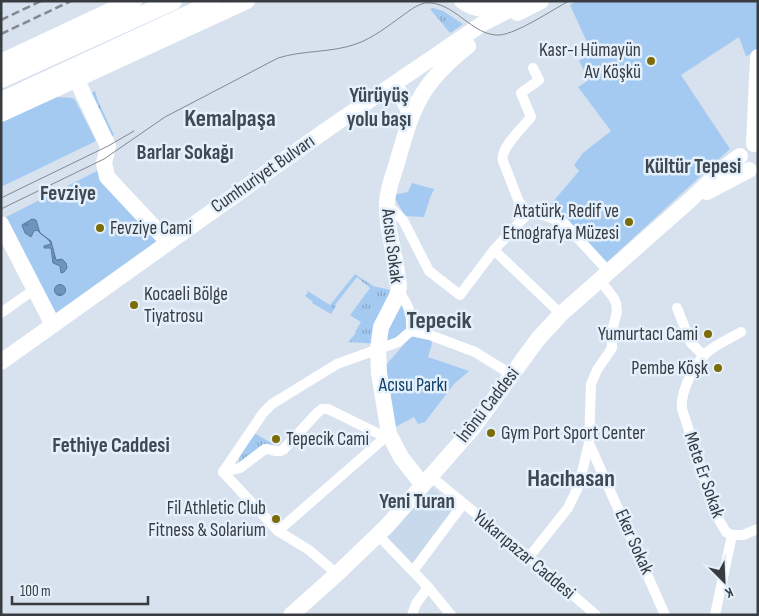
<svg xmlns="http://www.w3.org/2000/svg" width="759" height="616" font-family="'Sofia Sans Condensed',sans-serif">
  <defs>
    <pattern id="grass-tufts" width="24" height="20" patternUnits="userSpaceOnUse" patternTransform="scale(1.25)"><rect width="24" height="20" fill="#a4caf2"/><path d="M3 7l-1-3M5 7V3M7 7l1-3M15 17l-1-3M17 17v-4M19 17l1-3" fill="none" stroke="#87a5c6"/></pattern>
    <pattern id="water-ripples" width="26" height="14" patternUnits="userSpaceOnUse" patternTransform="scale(1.25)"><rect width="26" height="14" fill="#6b94be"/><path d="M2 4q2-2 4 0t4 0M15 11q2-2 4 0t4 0" fill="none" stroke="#597a9c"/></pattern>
  </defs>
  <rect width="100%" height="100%" fill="#d7e2ee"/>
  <path fill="#c8d9eb" d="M428,484L456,508L413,565L386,537Z"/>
  <g fill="url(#grass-tufts)">
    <path d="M433,8L443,11L463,24L450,33L430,9Z"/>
    <path d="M95,91L98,101L114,135L110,137L91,93Z"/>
    <path d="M355,274L373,286L399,292L379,344L348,342L356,333L355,332L361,322L350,315L370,288L357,277L335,305L336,306L331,314L312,303L313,302L305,296L308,292L306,290L330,305Z"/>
    <path d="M254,433L275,445L266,446L239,463V458Z"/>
  </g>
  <g fill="#a4caf2">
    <path d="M577,1H758V48L753,54L746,56L739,37L681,75L730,149L606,263L551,204L579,171L574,165L583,153L611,131L578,87L589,80L579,61L592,53L570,5Z"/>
    <path d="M57,97L72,98L75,100L96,141L1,187V121Z"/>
    <path d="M97,171L162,240L56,317L6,217Z"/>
    <path d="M412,183L434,189L430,198L424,217L405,216L393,195L408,192Z"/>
    <path d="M399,292L411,331L391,345L380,333Z"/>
    <path d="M414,333L430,335L432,344L428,357L469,371L454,384L425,422L418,424L414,417L397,426L389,434L379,373Z"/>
  </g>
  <g fill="url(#water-ripples)" stroke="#5c7a98">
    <path d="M32,219L36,220L40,233L51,241L56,260L62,259L66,263L67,268L64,272L61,273L60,266L53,263L51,248H44V246L51,244C49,238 41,235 37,230L34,231L31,237L25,233L22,225Z"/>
    <circle cx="60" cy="290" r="5.5"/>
  </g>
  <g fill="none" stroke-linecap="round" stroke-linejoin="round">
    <g stroke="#fff" stroke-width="10">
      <path d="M533,68L539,80L521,93L531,117C523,127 499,149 503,161L519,202L528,213L544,215L564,223L608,271"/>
      <path d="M387,204L403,220L429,271L460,295L494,250L528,213"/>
      <path d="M494,250L561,314"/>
      <path d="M399,292C409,305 412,315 411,331L430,335L475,352L512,375"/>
      <path d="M677,308L691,343L704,356"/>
      <path d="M1,313L35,289"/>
      <path d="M589,443L665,615"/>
      <path d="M223,472L263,413L272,404L337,364L398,342L411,331"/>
      <path d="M223,472L240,468L265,449C272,448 276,454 283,450L317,413L322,409H328L381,435L389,434"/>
      <path d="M223,472L278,531L309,550L337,574"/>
      <path d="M429,475L529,557L596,615"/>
      <path d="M278,531L389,434"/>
      <path d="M378,535L428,587L451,615"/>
      <path d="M732,535L726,532L716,515L682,409C680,392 693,368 704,355C714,345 729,339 741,332"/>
      <path d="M529,557L568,508L579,485L589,443L591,384L597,370L612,348V331L617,312L616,303L613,297L599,279"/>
      <path d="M413,571L463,504"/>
      <path d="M412,615L416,604L428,587"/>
      <path d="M715,615L732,535H743L758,529"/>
    </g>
    <g stroke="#fff" stroke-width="16">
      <path d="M462,1C476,11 489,10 506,9"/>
      <path d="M517,13L541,1"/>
      <path d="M73,72L108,146L104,163L107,177L168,242"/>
      <path d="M392,86L401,94L411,116"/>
      <path d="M1,100L215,1"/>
      <path d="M1,114L247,1"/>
      <path d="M754,144L758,57"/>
      <path d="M707,192L749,170"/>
      <path d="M1,224L53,325"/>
      <path d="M1,362L329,128L482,24L526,1"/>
      <path d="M422,484L401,457L389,434L379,373L378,349L381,327L397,296L399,287C397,259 386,231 387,204C387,190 393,176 397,163C413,106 420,84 468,46"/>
      <path d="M291,615L337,574L387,526L472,429L538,339L561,314L689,201L724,168L740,156"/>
    </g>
    <g stroke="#fff" stroke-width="18">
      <path d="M1,63L133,1"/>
      <path d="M1,79L173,1"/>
    </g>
    <g stroke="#808890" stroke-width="1">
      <path d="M1,198L108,146L134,131"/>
      <path d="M1,209L104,159L165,117L278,58C303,50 331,53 356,44C373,38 388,26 402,16C409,11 416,5 425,3C454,0 472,37 500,35C518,33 552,10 569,1"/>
    </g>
    <g stroke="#808890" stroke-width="2.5" stroke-dasharray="8 4" stroke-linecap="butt">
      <path d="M1,20L41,1"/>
      <path d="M1,34L71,1"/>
    </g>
  </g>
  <g fill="#7b6c05" stroke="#e4f0fc" stroke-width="2">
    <circle cx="651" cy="61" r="5"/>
    <circle cx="629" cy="222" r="5"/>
    <circle cx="100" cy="228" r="5"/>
    <circle cx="134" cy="305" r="5"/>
    <circle cx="708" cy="334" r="5"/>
    <circle cx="718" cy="368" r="5"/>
    <circle cx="491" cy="433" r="5"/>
    <circle cx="276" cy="439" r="5"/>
    <circle cx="276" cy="519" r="5"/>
  </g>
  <g text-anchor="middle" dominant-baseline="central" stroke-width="5" stroke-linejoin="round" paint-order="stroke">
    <g font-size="19" fill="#383c41" stroke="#e4f0fc" text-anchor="end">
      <text x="641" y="50">Kasr-ı Hümayün<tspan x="641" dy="22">Av Köşkü</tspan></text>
      <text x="619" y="211">Atatürk, Redif ve<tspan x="619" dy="22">Etnografya Müzesi</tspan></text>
      <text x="110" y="228" text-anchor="start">Fevziye Cami</text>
      <text x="144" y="294" text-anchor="start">Kocaeli Bölge<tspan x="144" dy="22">Tiyatrosu</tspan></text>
      <text x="698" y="334">Yumurtacı Cami</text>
      <text x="708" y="368">Pembe Köşk</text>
      <text x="501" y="433" text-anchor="start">Gym Port Sport Center</text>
      <text x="286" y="439" text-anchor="start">Tepecik Cami</text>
      <text x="266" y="508">Fil Athletic Club<tspan x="266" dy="22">Fitness &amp; Solarium</tspan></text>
    </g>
    <g font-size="19" fill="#383c41" stroke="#e4f0fc">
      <text transform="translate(263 174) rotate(-35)">Cumhuriyet Bulvarı</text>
      <text transform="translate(392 246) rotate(83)">Acısu Sokak</text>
      <text transform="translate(488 405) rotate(-52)">İnönü Caddesi</text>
      <text transform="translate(704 475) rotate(71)">Mete Er Sokak</text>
      <text transform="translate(634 542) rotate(66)">Eker Sokak</text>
      <text transform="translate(524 555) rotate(40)">Yukarıpazar Caddesi</text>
    </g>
    <g font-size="19" fill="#0e3d66" stroke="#e4f0fc">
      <text x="413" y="385">Acısu Parkı</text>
    </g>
    <g font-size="21" font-weight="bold" fill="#3f4952" stroke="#e4f0fc">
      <text x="379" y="95">Yürüyüş<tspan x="379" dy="24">yolu başı</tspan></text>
      <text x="185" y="152">Barlar Sokağı</text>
      <text x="693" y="166">Kültür Tepesi</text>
      <text x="68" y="193">Fevziye</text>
      <text x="111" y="445">Fethiye Caddesi</text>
      <text x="417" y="501">Yeni Turan</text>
    </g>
    <g font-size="24" font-weight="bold" fill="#3f4952" stroke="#e4f0fc">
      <text x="230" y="118">Kemalpaşa</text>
      <text x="439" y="320">Tepecik</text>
      <text x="571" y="478">Hacıhasan</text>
    </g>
  </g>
  <rect width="759" height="616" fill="none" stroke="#383c41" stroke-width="5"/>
  <g transform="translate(724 581) rotate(156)" stroke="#e4f0fc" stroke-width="4" paint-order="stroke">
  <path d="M0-4L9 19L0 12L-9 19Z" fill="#383c41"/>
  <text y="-8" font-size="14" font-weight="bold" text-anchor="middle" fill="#383c41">K</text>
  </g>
  <path d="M12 596v8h136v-8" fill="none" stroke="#383c41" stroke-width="2.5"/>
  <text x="20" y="596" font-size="15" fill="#383c41" stroke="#e4f0fc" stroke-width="4" paint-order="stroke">100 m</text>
</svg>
